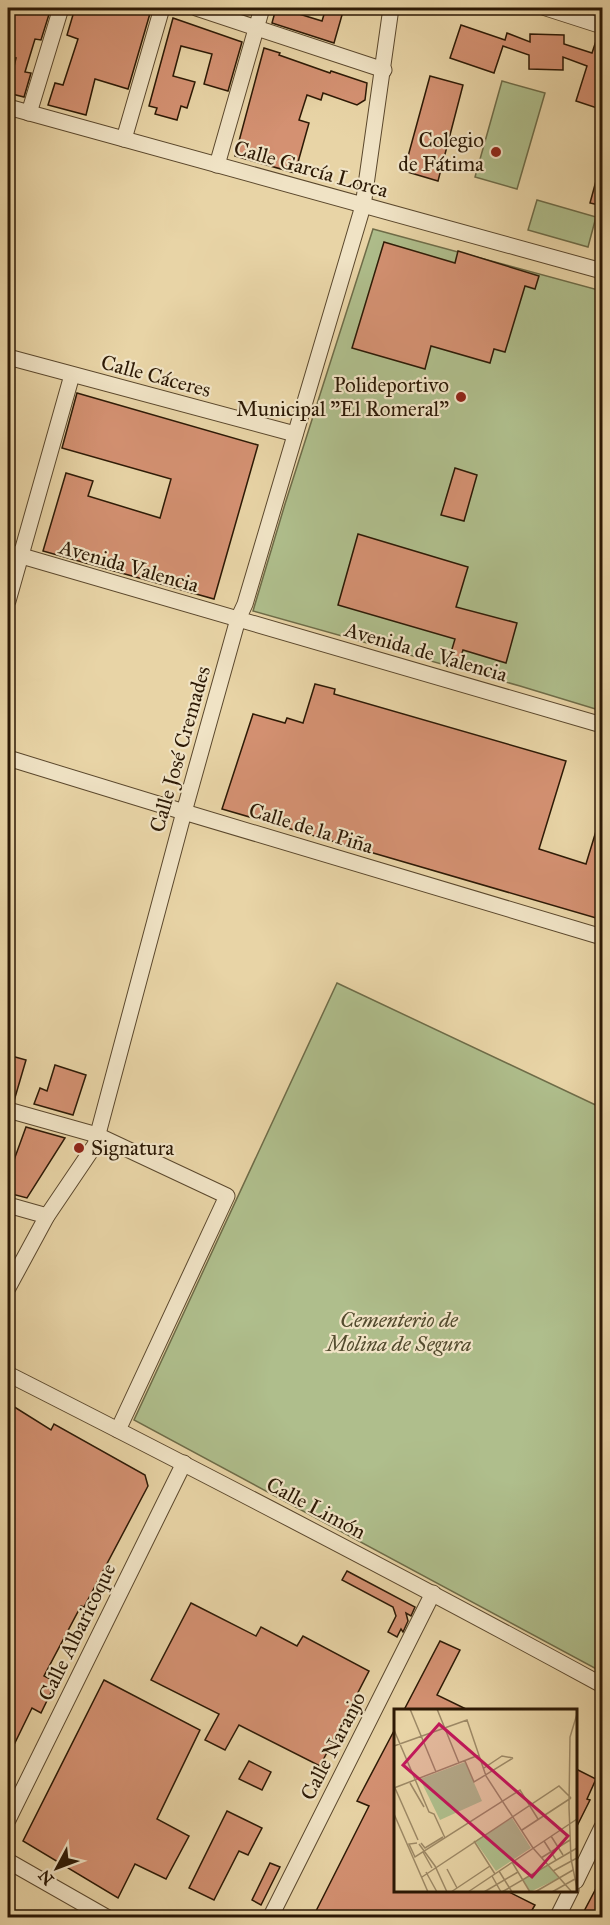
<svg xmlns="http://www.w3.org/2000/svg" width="610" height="1925" font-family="'IM FELL Great Primer',serif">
  <rect width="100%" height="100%" fill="#e8d4a6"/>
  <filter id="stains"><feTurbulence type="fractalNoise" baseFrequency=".00333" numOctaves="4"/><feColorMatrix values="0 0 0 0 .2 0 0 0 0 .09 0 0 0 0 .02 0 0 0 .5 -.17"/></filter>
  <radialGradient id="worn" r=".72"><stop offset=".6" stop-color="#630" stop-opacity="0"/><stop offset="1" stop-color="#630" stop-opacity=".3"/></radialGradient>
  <g fill="#afbe8c" stroke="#6e6c48" stroke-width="1.5">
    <path d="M502,81L545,93L517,189L475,177Z"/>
    <path d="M537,200L596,217L588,247L528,230Z"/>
    <path d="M373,229L602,291V711L520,686L253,611L285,504Z"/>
    <path d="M337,983L602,1108V1672L134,1420Z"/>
  </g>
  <g fill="#d49172" stroke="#2c1905" stroke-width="1.5">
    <path d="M8,8H51L41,40L35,39L25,72L31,73L24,97L8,93L16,58L8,57Z"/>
    <path d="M75,8H143L151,10L128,89L95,79L86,115L48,105L55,83L63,85L78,39L67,35Z"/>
    <path d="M282,8H301L299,14L322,21L326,8H344L334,43L272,23L275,12L280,14Z"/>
    <path d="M173,18L242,42L228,91L204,84L212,54L181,46L173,76L195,82L187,108L181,106L177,120L155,114L157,108L149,106Z"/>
    <path d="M461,25L505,40L507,33L530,42V34L564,35V44L592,53L598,35L603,36V110L576,101L587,66L563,57V70L529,69V55L503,46L494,73L450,58Z"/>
    <path d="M264,48L280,53L279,55L330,73L331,71L367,83L365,100L357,105L323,93L321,100L307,95L299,120L309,123L295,173L235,156Z"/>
    <path d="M430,76L463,85L438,181L404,171Z"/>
    <path d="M599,170L603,171V206L590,203Z"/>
    <path d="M384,242L455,263L458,251L539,276L535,289L525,286L505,352L494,349L490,363L431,346L425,369L352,348Z"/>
    <path d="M77,393L258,445L214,599L43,551L66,473L93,481L88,496L160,518L171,479L62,448Z"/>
    <path d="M455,468L477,475L464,521L441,515Z"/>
    <path d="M358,534L468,567L456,607L517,623L506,663L463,650L457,669L447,666L455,639L338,605Z"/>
    <path d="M315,684L335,689L334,694L566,761L539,849L586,864L600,818L603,819V920L222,809L253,714L285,723L287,718L303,723Z"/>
    <path d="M8,1055L26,1060L14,1101H8Z"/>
    <path d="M55,1065L86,1075L73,1115L34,1104L40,1088L47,1091Z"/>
    <path d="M26,1127L65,1138L27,1198L8,1193V1170L10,1171Z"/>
    <path d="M8,1403L51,1430L54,1424L145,1475L148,1486L84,1607L81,1606L44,1676L56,1682L41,1713L32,1708L8,1757Z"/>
    <path d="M347,1571L415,1607L411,1616L406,1613L408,1621L403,1632L401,1629L397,1637L388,1632L396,1616L393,1607L342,1580Z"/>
    <path d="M191,1603L256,1636L261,1627L297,1646L303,1636L369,1671L320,1766L239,1725L225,1750L205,1740L219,1714L151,1680Z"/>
    <path d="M440,1641L460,1650L437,1695L468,1710H404Z"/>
    <path d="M104,1680L200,1730L157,1819L189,1836L166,1879L135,1864L118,1898L23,1841Z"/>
    <path d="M396,1727V1890H505L535,1905L528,1917H313L369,1806L357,1801Z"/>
    <path d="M249,1761L271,1772L262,1790L239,1779Z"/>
    <path d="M576,1769L596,1779L587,1799L590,1800L576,1828Z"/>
    <path d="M227,1811L262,1828L248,1855L239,1851L214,1900L189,1888Z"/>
    <path d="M270,1863L280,1867L261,1905L252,1900Z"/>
    <path d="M603,1875V1917H581Z"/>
  </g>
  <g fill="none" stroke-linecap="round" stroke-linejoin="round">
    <g stroke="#5b482d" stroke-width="17">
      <g id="minor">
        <path d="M196,8L384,70"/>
        <path d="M546,8L602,26"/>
        <path d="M8,107L602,271"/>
        <path d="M29,113L61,8"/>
        <path d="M124,139L162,8"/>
        <path d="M217,165L262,8"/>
        <path d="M8,357L295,434"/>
        <path d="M8,552L602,725"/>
        <path d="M8,601L72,375"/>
        <path d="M8,758L184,812L602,937"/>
        <path d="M8,1110L97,1135L227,1196L118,1430"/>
        <path d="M8,1205L47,1216"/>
        <path d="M8,1288L47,1216L95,1145L184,812L238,619L245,604L363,206L391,8"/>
        <path d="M8,1374C207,1475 406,1578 602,1685"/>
        <path d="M8,1820L184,1463"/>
        <path d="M8,1861L108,1918"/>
        <path d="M576,1881L602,1827"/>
        <path d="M270,1918L433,1593"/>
        <path d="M557,1918L571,1890"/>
      </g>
    </g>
    <use href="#minor" stroke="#f0e3c5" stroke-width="15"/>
  </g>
  <g fill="#8f2418" stroke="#f0e3c5" stroke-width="2">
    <circle cx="496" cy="152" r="6"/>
    <circle cx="461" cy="397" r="6"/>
    <circle cx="79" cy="1148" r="6"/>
  </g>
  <g text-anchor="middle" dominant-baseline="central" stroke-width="4.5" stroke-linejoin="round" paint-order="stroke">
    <g font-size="21" fill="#2c1905" stroke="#f0e3c5" text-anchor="end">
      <text x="484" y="140">Colegio<tspan x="484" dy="24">de Fátima</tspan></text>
      <text x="449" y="385">Polideportivo<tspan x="449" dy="24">Municipal "El Romeral"</tspan></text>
      <text x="91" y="1148" text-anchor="start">Signatura</text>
    </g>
    <g font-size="21" fill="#2c1905" stroke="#f0e3c5">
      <text transform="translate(311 169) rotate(16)">Calle García Lorca</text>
      <text transform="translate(156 376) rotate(15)">Calle Cáceres</text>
      <text transform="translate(129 566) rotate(16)">Avenida Valencia</text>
      <text transform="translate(426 652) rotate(16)">Avenida de Valencia</text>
      <text transform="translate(180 749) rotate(-74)">Calle José Cremades</text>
      <text transform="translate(311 828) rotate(17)">Calle de la Piña</text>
      <text transform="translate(316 1508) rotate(28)">Calle Limón</text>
      <text transform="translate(77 1632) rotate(-64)">Calle Albaricoque</text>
      <text transform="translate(333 1746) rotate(-63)">Calle Naranjo</text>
    </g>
    <g font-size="21" font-style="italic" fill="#534b2e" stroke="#f0e3c5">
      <text x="399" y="1320">Cementerio de<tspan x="399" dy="24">Molina de Segura</tspan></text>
    </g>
  </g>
  <g transform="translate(394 1709)">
    <rect width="183" height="183" fill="#e8d4a6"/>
    <path d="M71,53L88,92L46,111L26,70ZM118,109L137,139L102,162L81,132ZM153,156L165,169L136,183L129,171Z" fill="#afbe8c"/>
    <path fill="none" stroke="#9d8966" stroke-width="1.5" d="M16,0L42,63M43,0L65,54M183,5L176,28L175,98L177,150L183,179M0,21L35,103L40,105L51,129M0,37L73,11L92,67L139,139L177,182M71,52L80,73L119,49M90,59L108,47L119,49M16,74L30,98M0,79L85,46M1,79L24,131M0,105L34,183M128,121L177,89M157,127L169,146M80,132L101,165M150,132L162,151M23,134L15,135L21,148L126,81L144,110M27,134L31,139L49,128M25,135L41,157L53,183M29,143L38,159M147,149L176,131M118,153L136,183M53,160L63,179M105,162L118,183M159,162L183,149M32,163L43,183M98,167L107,183M28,168L165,77L177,89M57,183L96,157M74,183L183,110M90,183L124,163M108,183L183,139M141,183L179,161M158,183L181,170"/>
    <path fill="#c2185b" fill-opacity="0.15" stroke="#c2185b" stroke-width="3" d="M45,15L174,127L138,168L9,56Z"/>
    <rect width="183" height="183" fill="none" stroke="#2c1905" stroke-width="3"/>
  </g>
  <rect width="610" height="1925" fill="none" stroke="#e8d4a6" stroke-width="30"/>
  <rect x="9" y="9" width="592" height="1907" fill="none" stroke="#2c1905" stroke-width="3"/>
  <rect x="15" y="15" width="580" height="1895" fill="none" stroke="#2c1905" stroke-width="1.5"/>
  <g transform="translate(57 1868) rotate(229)" stroke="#f0e3c5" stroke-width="4.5" paint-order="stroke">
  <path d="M0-4.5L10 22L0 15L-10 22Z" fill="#2c1905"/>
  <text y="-9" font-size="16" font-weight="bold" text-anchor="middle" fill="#2c1905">N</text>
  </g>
  <rect width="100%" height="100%" filter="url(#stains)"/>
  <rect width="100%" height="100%" fill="url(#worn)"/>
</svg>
